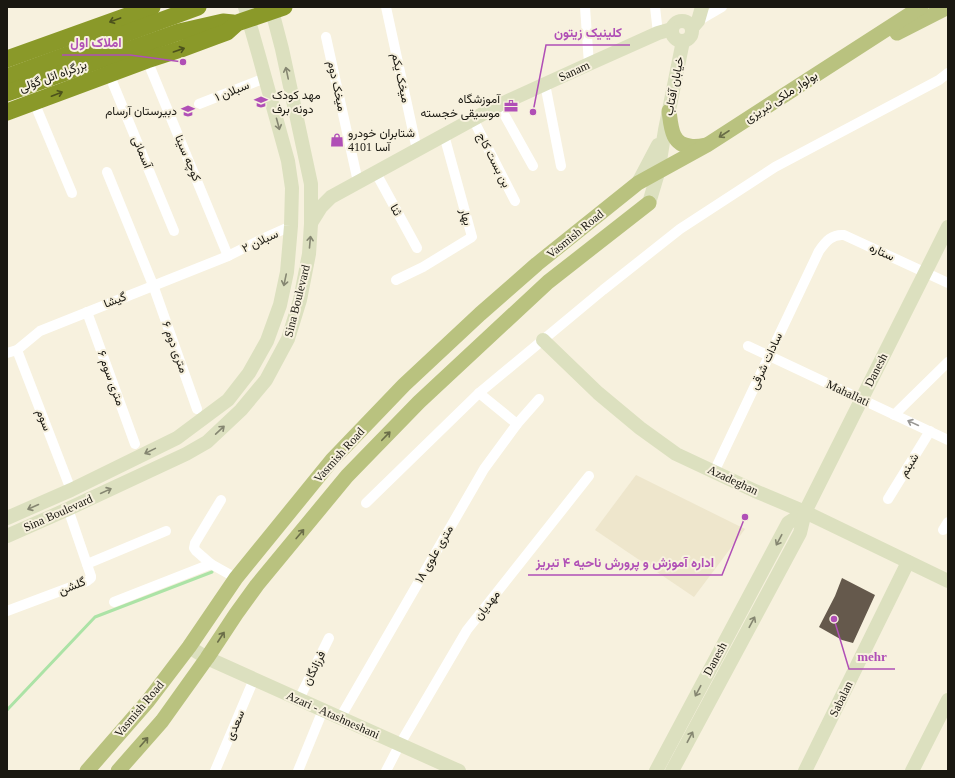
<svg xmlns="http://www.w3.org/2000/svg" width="955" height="778" font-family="'Times New Roman',Vazirmatn,serif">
  <rect width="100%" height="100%" fill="#f7f1de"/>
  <path fill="#eee6cc" d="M636,475L745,529L694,597L595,530Z"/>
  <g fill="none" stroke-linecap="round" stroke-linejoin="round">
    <path stroke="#ace3a6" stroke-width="3" d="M7,710L95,617L212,572"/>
  </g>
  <path fill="#65594c" d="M842,578L875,595L853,643L842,640L819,627L835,596Z"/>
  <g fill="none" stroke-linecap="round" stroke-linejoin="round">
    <g stroke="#fff" stroke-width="10">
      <path d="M386,7L417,150"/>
      <path d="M585,7L589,64"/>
      <path d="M655,7L658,33"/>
      <path d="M698,21L722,7"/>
      <path d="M326,37L358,182"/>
      <path d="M147,60L228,256"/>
      <path d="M109,74L174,231"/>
      <path d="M545,84L561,166"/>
      <path d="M34,102L72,193"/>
      <path d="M199,104L265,78"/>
      <path d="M499,105L533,166"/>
      <path d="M473,119L515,201"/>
      <path d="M107,172L153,285L197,409"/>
      <path d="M376,173L417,248"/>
      <path d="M396,280L423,267L472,237L444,135"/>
      <path d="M87,312L135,444"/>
      <path d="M748,346L948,440"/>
      <path d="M17,350L71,490"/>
      <path d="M7,353L17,350L40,331L228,256L262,239L291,226"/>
      <path d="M479,393L517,424"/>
      <path d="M894,415L948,362"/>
      <path d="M714,472L819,251C826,241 832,234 844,235L948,283"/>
      <path d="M888,499L930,431"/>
      <path d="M221,500L195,543L194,548L196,551L211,564L236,578"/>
      <path d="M366,503L479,393L603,290L680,229L775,167L939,80L948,73"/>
      <path d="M943,530L948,522"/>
      <path d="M87,564L166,531"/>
      <path d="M114,602L211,564"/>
      <path d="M7,611L87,581L91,578V576L68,509"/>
      <path d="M299,699L329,638"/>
      <path d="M340,718L484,469L517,424L539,399"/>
      <path d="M215,771L254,679"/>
      <path d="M298,771L323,710"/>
      <path d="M386,771L400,744L467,630L589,476"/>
    </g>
    <g stroke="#dce0bf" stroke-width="14">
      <circle cx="682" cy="31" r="10"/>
      <path d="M692,28L698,21L702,7"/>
      <path d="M638,183L658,145"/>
      <path d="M649,203L658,173L665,130L683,41"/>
      <path d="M311,223L321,207L331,197L499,105L589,64L658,33L672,29"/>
      <path d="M543,340L598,393L640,428L676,454L755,491L805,512L948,581"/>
      <path d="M7,518L71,490L177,438L228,400L249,373L267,341L280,305L287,272L291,226L292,188L288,161L259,56L245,7"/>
      <path d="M7,536L68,509L186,454L207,442L241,410L266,380L288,339L300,300L309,254L311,224V184L282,49L271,7"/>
      <path d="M189,647L207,658L459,771"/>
      <path d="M656,771L788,523L805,512"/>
      <path d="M672,771L800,533L805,512L948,227"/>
      <path d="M805,771L908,562"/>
      <path d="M912,771L948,700"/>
    </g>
    <g stroke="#b9c27f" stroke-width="15">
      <path d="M897,33L948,7"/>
      <path d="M669,111C671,125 671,145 690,146C695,147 701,146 706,145"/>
      <path d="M87,771L148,701L189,647L236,578L332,460L404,385L480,314L537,264L638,183L707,145L921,7"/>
      <path d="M118,771L162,721L207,658L236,614L257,585L347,476L419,402L548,282L649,203"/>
    </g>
    <g stroke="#8a9929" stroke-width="17">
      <path d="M7,59L152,7"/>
      <path d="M7,77L198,7"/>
      <path d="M7,93L179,32L223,22L233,23"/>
      <path d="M7,112L147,60L181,49L216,36L227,32L237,23L284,7"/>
    </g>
  </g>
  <defs><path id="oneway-shaft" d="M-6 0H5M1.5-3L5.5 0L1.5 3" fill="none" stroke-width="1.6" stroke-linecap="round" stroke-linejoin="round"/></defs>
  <g stroke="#4c521c">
    <use href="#oneway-shaft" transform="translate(115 20) rotate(160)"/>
    <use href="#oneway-shaft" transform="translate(179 50) rotate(-19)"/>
    <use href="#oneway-shaft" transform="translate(57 94) rotate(-21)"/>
  </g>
  <g stroke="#858671">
    <use href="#oneway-shaft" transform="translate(287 73) rotate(-102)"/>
    <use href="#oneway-shaft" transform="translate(278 124) rotate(75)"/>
    <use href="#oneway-shaft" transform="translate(310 242) rotate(-85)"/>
    <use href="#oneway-shaft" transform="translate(285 280) rotate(102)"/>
    <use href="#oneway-shaft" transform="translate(220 430) rotate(-43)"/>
    <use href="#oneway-shaft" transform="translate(150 451) rotate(154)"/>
    <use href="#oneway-shaft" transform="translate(106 491) rotate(-25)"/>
    <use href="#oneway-shaft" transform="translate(33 507) rotate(156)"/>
    <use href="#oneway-shaft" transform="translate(779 540) rotate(118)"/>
    <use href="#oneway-shaft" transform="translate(752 622) rotate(-62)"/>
    <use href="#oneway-shaft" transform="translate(698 691) rotate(118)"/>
    <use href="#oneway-shaft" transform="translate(690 737) rotate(-62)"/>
  </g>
  <g stroke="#6a6d48">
    <use href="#oneway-shaft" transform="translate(724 134) rotate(147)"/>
    <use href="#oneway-shaft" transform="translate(386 436) rotate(-46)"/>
    <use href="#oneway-shaft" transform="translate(300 534) rotate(-50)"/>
    <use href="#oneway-shaft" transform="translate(221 637) rotate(-57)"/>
    <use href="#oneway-shaft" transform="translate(144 742) rotate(-49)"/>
  </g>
  <use stroke="#989794" href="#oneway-shaft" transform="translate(913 423) rotate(-155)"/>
  <defs>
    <g id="school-bare" transform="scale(1.08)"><path d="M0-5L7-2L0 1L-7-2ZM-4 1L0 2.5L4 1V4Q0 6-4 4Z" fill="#b04fb6" stroke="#f7f1de" stroke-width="2.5" paint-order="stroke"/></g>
    <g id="office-bare" transform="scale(1.08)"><path d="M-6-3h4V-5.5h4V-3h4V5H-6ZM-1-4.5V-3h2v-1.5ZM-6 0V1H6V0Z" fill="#b04fb6" stroke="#f7f1de" stroke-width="2.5" paint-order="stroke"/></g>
    <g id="shop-bare" transform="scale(1.08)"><path d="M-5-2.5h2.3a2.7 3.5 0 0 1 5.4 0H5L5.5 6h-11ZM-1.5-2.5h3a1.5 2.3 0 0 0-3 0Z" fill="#b04fb6" stroke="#f7f1de" stroke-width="2.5" paint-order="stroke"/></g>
  </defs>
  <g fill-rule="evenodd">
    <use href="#school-bare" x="261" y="102"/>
    <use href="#office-bare" x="511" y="106"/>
    <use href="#school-bare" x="188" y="111"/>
    <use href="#shop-bare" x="337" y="140"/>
  </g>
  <g text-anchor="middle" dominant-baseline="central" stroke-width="4" stroke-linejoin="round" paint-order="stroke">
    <g font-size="12" fill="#1a1811" stroke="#f7f1de">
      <text transform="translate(574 71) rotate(-25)">Sanam</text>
      <text transform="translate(53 76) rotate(-20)">بزرگراه ائل گؤلی</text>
      <text transform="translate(401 78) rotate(78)">میخک یکم</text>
      <text transform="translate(337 86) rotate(78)">میخک دوم</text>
      <text transform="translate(674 86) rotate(-79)">خیابان آفتاب</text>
      <text transform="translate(232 91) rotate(-22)">سبلان ۱</text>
      <text transform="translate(781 97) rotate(-33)">بولوار ملکی تبریزی</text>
      <text transform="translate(142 152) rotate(67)">آسمانی</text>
      <text transform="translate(188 158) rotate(67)">کوچه سینا</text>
      <text transform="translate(494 160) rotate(63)">بن بست کاج</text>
      <text transform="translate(396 210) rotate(61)">ثنا</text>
      <text transform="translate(466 217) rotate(75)">بهار</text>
      <text transform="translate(575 234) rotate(-39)">Vasmish Road</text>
      <text transform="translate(260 241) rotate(-25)">سبلان ۲</text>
      <text transform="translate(882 252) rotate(25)">ستاره</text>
      <text transform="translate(115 300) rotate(-22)">گیشا</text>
      <text transform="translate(297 301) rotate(-76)">Sina Boulevard</text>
      <text transform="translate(175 347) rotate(70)">۶ متری دوم</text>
      <text transform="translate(766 361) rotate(-65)">سادات شرقی</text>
      <text transform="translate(876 370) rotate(-63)">Danesh</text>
      <text transform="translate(111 378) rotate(70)">۶ متری سوم</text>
      <text transform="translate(848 393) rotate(25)">Mahallati</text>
      <text transform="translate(44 420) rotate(69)">سوم</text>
      <text transform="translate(339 455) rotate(-48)">Vasmish Road</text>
      <text transform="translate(909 465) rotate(-58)">شبنم</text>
      <text transform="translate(733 480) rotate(25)">Azadeghan</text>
      <text transform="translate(58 513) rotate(-24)">Sina Boulevard</text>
      <text transform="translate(434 554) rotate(-60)">۱۸ متری علوی</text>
      <text transform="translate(72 586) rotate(-22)">گلشن</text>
      <text transform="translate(487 605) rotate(-52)">مهدیان</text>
      <text transform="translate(715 659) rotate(-62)">Danesh</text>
      <text transform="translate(314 668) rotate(-64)">فرزانگان</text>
      <text transform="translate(841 699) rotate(-64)">Sabalan</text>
      <text transform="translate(139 709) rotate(-50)">Vasmish Road</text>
      <text transform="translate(333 715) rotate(24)">Azari - Atashneshani</text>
      <text transform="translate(235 725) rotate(-67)">سعدی</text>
    </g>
    <g font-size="12" fill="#1a1811" stroke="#f7f1de" text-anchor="start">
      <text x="272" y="95">مهد کودک<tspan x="272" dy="14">دونه برف</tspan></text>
      <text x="500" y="99" text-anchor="end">آموزشگاه<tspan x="500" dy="14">موسیقی خجسته</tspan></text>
      <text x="177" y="111" text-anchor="end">دبیرستان آرسام</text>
      <text x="348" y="133">شتابران خودرو<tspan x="348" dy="14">4101 آسا</tspan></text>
    </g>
  </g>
  <path fill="none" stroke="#b04fb6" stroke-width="1.5" d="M533 112L546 45H630M183 62L130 55H62M745 517L722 575H528M834 619L849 669H895"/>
  <g fill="#b04fb6" stroke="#f7f1de" stroke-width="1.5">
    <circle cx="533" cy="112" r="4"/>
    <circle cx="183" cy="62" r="4"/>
    <circle cx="745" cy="517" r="4"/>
    <circle cx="834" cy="619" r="4"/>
  </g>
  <g font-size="13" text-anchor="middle" font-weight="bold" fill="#b04fb6" stroke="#f7f1de" stroke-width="4" stroke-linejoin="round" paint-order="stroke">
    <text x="588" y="37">کلینیک زیتون</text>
    <text x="96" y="47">املاک اول</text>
    <text x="625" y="567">اداره آموزش و پرورش ناحیه ۴ تبریز</text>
    <text x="872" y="661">mehr</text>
  </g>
  <rect width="955" height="778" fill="none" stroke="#1a1811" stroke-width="16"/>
</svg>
